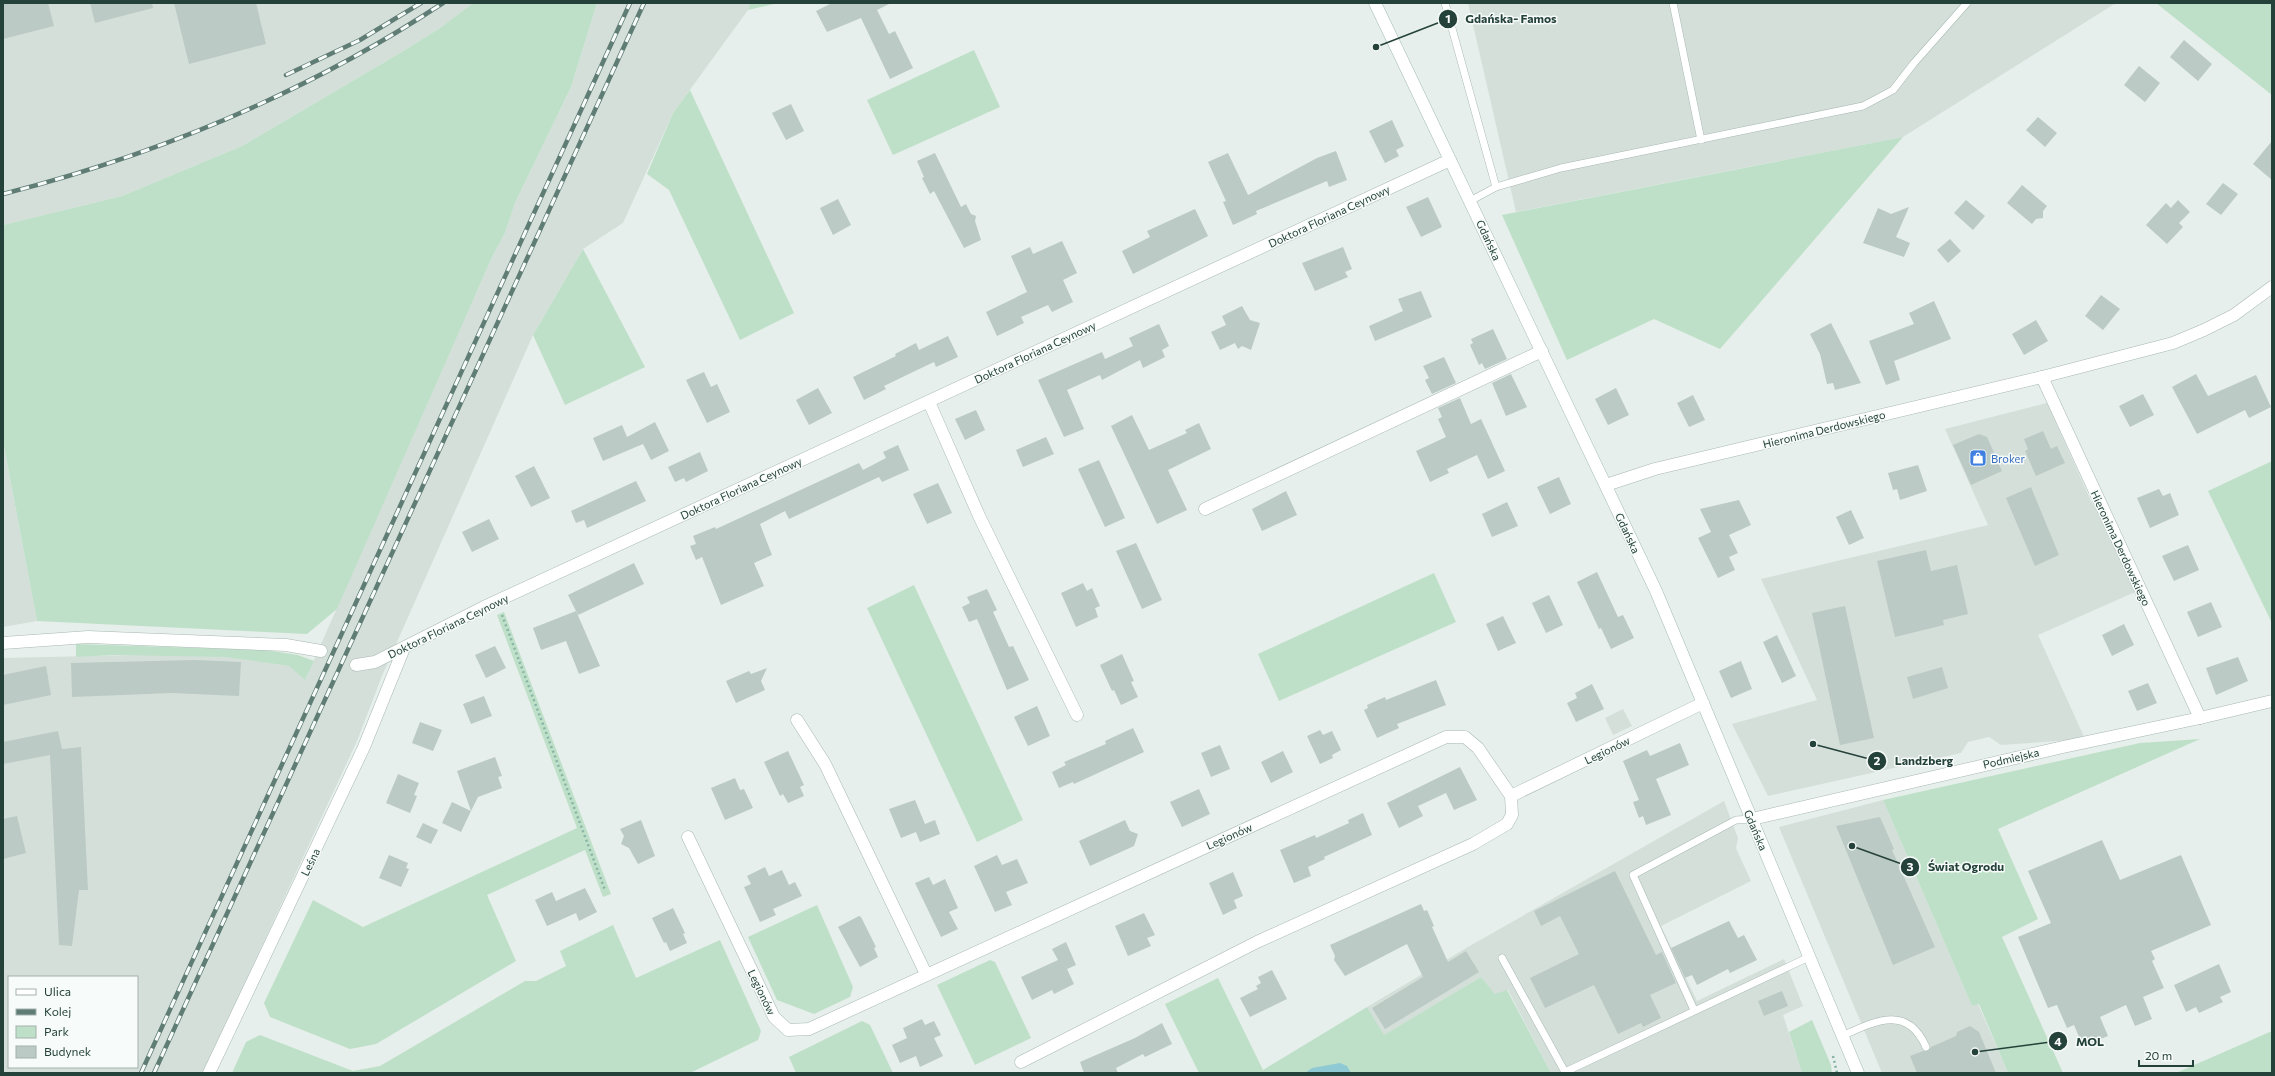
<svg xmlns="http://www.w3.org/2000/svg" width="2275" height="1076" font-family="Commissioner,sans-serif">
  <rect width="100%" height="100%" fill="#e6efeb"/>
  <g fill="#d4dfda" fill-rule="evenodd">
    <path d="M3,3H473L440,28L400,53L242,146L122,196L3,225Z"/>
    <path d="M597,3H750L748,10L673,113L623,223L583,249L533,335L382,676L357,741L203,1073H3V658L183,654L231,657L289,666L306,678L493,255L505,233L515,203L571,87ZM9,977H137V1067H9Z"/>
    <path d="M1468,3H2116L1903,137L1516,212Z"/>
    <path d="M2047,403L2091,501L2103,519L2135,592L2038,635L2085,739L2001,745L1989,737L1968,742L1961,753L1768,796L1732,724L1817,700L1761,579L1988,525L1945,429Z"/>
    <path d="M3,441L37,621L3,627Z"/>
    <path d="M1623,709L1632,726L1613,735L1605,718Z"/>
    <path d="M1883,800L1972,1006L1978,1004L2008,1073H1882L1779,827Z"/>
    <path d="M1724,801L1738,838L1736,848L1751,881L1661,926L1697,1001L1784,959L1803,1006L1783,1015L1802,1073H1551L1508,990L1495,995L1481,977L1383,1036L1367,1007L1468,947Z"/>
  </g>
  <g fill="#bfe0c8">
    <path d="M473,3H597L571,87L515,203L505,233L493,255L337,609L307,634L37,621L3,441V225L122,196L242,146L400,53L440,28Z"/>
    <path d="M750,3H778L748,10Z"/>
    <path d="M2156,3H2272V95Z"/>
    <path d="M974,50L1000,107L893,155L867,100Z"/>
    <path d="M690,90L794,313L740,340L669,190L647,174L673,113Z"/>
    <path d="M1903,137L1720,349L1654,319L1567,360L1502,215Z"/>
    <path d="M583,249L645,367L565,405L533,335Z"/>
    <path d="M2272,461V623L2208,491Z"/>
    <path d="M1434,573L1456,622L1279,701L1258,654Z"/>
    <path d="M914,585L1023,820L977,842L867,608Z"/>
    <path d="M504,612L611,894L603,897L585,850L487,895L516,961L376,1044L350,1049L270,1017L264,1003L313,900L363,927L577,828L497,615Z"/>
    <path d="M76,644L266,650L298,655L314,661L305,680L289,666L226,657L115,655L76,657Z"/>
    <path d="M2200,739L1998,829L2038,919L2002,937L2063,1073H2008L1979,1004L1972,1006L1883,800L2140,743Z"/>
    <path d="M817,905L853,987L850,997L814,1014L777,1000L748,937Z"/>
    <path d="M613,925L636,978L720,940L761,1031L758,1040L690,1073H232L246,1042L260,1035L353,1071L380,1066L525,981H536L566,966L560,951Z"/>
    <path d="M990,960L995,962L1031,1038L975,1065L937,985Z"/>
    <path d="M1481,977L1495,994L1507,990L1551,1073H1199L1165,1004L1218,978L1263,1070L1367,1007L1384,1035Z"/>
    <path d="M1812,1020L1831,1065L1832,1073H1802L1789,1032Z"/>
    <path d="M862,1021L870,1025L893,1073H796L789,1057Z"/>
    <path d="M2272,1031V1073H2176Z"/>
  </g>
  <path fill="#8ec9d4" d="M1340,1063L1347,1066L1351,1073H1305L1312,1068Z"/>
  <g fill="#bbcac4">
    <path d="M3,3H48L54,26L3,39Z"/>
    <path d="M90,3H152L153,8L95,23Z"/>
    <path d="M174,3H256L266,44L189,64Z"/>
    <path d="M832,3H891L877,10L889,34L895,31L913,68L890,79L861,18L827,32L816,11Z"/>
    <path d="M2184,40L2212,64L2198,81L2170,57Z"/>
    <path d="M2139,66L2160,83L2145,102L2124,85Z"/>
    <path d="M791,104L804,131L786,140L772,113Z"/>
    <path d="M2038,117L2057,133L2045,147L2026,130Z"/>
    <path d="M1392,120L1404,146L1396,150L1399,156L1385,163L1369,131Z"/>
    <path d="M2272,141V180L2253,164Z"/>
    <path d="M1336,151L1347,180L1329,187L1327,181L1256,211L1257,214L1233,225L1223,202L1226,201L1208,162L1228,153L1248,195L1317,158Z"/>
    <path d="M935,153L961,207L966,204L971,214L976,216L975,221L981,240L964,248L934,191L930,194L922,178L924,177L917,161Z"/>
    <path d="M2223,183L2238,194L2221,215L2206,204Z"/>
    <path d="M2022,185L2047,206L2043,211V218L2036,219L2032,224L2007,203Z"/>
    <path d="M1428,197L1442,227L1421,237L1406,207Z"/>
    <path d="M838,199L851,225L833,235L820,208Z"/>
    <path d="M1966,200L1985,216L1973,230L1954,213Z"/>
    <path d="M2178,200L2190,212L2179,223L2183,227L2167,244L2146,225L2166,203L2171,208Z"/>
    <path d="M1909,207L1896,237L1910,243L1904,257L1863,243L1878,208L1891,214Z"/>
    <path d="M1195,209L1208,236L1133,274L1122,251L1150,237L1147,231Z"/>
    <path d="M1950,239L1961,251L1948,263L1937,250Z"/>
    <path d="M1062,241L1077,273L1063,280L1073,302L1052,312L1048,305L1021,317L1024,323L997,336L986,312L1027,292L1011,256L1030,247L1033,254Z"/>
    <path d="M1343,247L1352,269L1345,272L1348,277L1315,291L1302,263Z"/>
    <path d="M1421,291L1432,317L1375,341L1369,326L1403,311L1398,299Z"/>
    <path d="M2101,295L2120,309L2103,330L2085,316Z"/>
    <path d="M1934,301L1951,339L1894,361L1900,380L1886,385L1869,341L1914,324L1909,313Z"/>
    <path d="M1242,306L1250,320L1260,323L1251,350L1242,346L1238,349L1235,343L1220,350L1211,332L1226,325L1222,316Z"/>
    <path d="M2036,320L2048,341L2024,355L2012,334Z"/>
    <path d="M1831,323L1861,383L1835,390L1833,383L1827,384L1820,354L1810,334Z"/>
    <path d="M1159,324L1169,346L1162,350L1165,357L1143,368L1140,360L1102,380L1100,375L1067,390L1084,429L1064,437L1038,380L1102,352L1105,359L1133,346L1129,338Z"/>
    <path d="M1493,329L1507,359L1485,369L1482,363L1479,365L1470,345L1473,343L1471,339Z"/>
    <path d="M948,336L958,357L936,367L934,362L915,371L884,386L886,389L864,400L853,377L896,356L895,354L916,343L919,350Z"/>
    <path d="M1444,357L1456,383L1432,394L1425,380L1429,378L1423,366Z"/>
    <path d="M704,372L711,387L717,384L730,412L707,423L686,380Z"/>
    <path d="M1511,374L1527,407L1506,416L1492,383Z"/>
    <path d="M2196,374L2208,396L2256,375L2271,407L2249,418L2245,410L2197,434L2172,387Z"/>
    <path d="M818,388L832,413L809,425L796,400Z"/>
    <path d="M1616,388L1629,415L1608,425L1595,399Z"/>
    <path d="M2143,394L2154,415L2130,427L2119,406Z"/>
    <path d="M1693,395L1705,420L1689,427L1677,403Z"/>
    <path d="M1460,398L1471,424L1481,419L1505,471L1488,479L1477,455L1447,469L1449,473L1430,482L1416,451L1446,437L1438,419L1442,417L1438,408Z"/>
    <path d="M976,410L985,430L965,440L955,419Z"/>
    <path d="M1132,415L1149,450L1187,433L1185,430L1199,423L1211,449L1168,470L1187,510L1157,524L1111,426Z"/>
    <path d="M655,422L669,451L651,460L643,444L603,461L593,438L622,425L627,437Z"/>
    <path d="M2043,431L2051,449L2057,446L2065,463L2036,476L2025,451L2028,449L2024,439Z"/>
    <path d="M1979,434L1987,437L2002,471L1971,485L1953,445Z"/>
    <path d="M1046,437L1054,454L1023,467L1016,450Z"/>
    <path d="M898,445L909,470L882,482L879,477L789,519L785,511L760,524L772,555L754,563L764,586L721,605L702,557L696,560L690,546L696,544L693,536L715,527L716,529L859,463L863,470L886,458L883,452Z"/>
    <path d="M700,452L708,471L686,482L684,478L675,482L668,467Z"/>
    <path d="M1099,460L1125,518L1105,527L1078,469Z"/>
    <path d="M1918,465L1927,491L1900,500L1897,489L1893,490L1888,473Z"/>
    <path d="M534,466L550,498L531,507L515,476Z"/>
    <path d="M1559,477L1571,504L1550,514L1537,487Z"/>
    <path d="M636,481L646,501L587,528L584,520L576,523L571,511Z"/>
    <path d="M938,483L952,513L927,524L913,494Z"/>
    <path d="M2031,487L2059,555L2035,566L2006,498Z"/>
    <path d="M2159,489L2163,496L2170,493L2179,515L2150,528L2137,498Z"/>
    <path d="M1286,491L1297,515L1262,531L1252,509Z"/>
    <path d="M1739,500L1751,525L1729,535L1738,553L1729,557L1735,570L1718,578L1698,538L1711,532L1700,509Z"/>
    <path d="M1507,502L1518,526L1492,537L1482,514Z"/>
    <path d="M1851,510L1864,538L1849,545L1836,517Z"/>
    <path d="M489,519L499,539L472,552L462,532Z"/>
    <path d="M1136,543L1162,600L1142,609L1116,551Z"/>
    <path d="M2188,545L2199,570L2174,581L2162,556Z"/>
    <path d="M1926,550L1931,571L1957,565L1968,614L1943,620L1944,625L1895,637L1877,561Z"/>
    <path d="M634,563L644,584L578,615L568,595Z"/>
    <path d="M1597,572L1618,617L1623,615L1634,638L1611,649L1601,628L1599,629L1577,582Z"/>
    <path d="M1083,583L1087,591L1092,588L1100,606L1095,608L1098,617L1076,627L1061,593Z"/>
    <path d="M987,589L997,610L993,612L1009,647L1013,646L1029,680L1007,690L977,619L969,622L962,607L970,603L967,597Z"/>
    <path d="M1549,595L1563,625L1546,633L1532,603Z"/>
    <path d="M2211,602L2222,627L2198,637L2187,612Z"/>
    <path d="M1845,606L1874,738L1840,745L1812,613Z"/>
    <path d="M576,611L600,666L579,674L566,641L541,650L533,628Z"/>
    <path d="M1503,616L1516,643L1498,651L1486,624Z"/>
    <path d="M2124,624L2134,645L2112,656L2102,635Z"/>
    <path d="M1777,635L1796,676L1782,683L1763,642Z"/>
    <path d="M495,646L506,668L486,678L475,655Z"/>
    <path d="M1122,654L1134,681L1131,682L1138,697L1121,705L1114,690L1112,691L1100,665Z"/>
    <path d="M2238,657L2248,681L2216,695L2206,668Z"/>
    <path d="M195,660L241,662L239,696L172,693L72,697L71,663Z"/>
    <path d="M1741,661L1752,689L1731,698L1719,671Z"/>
    <path d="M46,666L51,695L3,705V675Z"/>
    <path d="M1942,667L1948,688L1913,699L1907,677Z"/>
    <path d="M767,668L761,681L765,690L736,703L726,681L749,671L751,674Z"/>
    <path d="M1436,680L1446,705L1397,724L1399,728L1377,738L1364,710L1368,708L1367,705L1385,697L1386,700Z"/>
    <path d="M2148,683L2157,703L2137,711L2128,691Z"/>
    <path d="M1592,684L1604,709L1576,722L1567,703L1577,698L1575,693Z"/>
    <path d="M484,696L492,716L471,724L463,704Z"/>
    <path d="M1037,706L1050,736L1028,746L1014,717Z"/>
    <path d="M420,722L442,730L433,751L412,743Z"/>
    <path d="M1133,728L1144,752L1074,784L1073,782L1059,788L1052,772L1066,765L1064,762L1106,744L1105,741Z"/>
    <path d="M1320,730L1323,735L1332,731L1341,750L1332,755L1333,758L1320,764L1307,736Z"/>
    <path d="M58,731L62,749L81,747L88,890H79L72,946L59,945L50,755L3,764V742Z"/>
    <path d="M1680,743L1689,765L1656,779L1671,815L1646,825L1643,816L1639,818L1633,802L1639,800L1623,761L1647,750L1650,756Z"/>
    <path d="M1220,745L1230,769L1211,777L1201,753Z"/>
    <path d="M788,751L804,785L800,787L804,796L788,803L783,794L780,796L764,762Z"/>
    <path d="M1283,751L1293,772L1271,783L1261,762Z"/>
    <path d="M495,757L502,776L498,777L502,788L478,797L471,811L457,771Z"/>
    <path d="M1460,767L1477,800L1454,810L1446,793L1418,806L1423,816L1399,828L1387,803Z"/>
    <path d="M398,774L419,783L414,795L417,796L410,813L386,803Z"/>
    <path d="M735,778L740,790L744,789L753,808L725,820L711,788Z"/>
    <path d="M1199,789L1210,814L1182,827L1170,802Z"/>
    <path d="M915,800L925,824L935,820L940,834L920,842L916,832L901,838L889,809Z"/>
    <path d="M452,802L471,811L461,832L442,823Z"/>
    <path d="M1363,813L1372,835L1324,857L1325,859L1308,867L1311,876L1294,883L1280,850L1315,835L1316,838L1349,823L1348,820Z"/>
    <path d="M17,816L26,853L3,859V819Z"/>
    <path d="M1880,817L1894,849L1892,850L1935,947L1893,965L1836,826Z"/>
    <path d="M641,820L655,856L638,864L629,848L621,844L624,836L620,829Z"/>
    <path d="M1125,820L1130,831L1138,834L1134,846L1090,866L1079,841Z"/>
    <path d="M423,823L438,830L431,844L416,837Z"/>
    <path d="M2102,840L2120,880L2181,855L2211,925L2151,951L2155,959L2152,961L2164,988L2143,997L2152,1019L2135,1026L2126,1005L2100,1017L2108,1036L2083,1046L2074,1025L2067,1028L2057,1005L2048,1008L2018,937L2051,923L2028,871Z"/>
    <path d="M389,855L408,863L406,868L409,869L401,887L379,878Z"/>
    <path d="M997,855L1002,865L1017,859L1028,883L1006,892L1012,905L995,912L974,866Z"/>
    <path d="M765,867L769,876L782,870L789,885L795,882L802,896L773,909L776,915L760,922L744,887L751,884L747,876Z"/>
    <path d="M1615,871L1656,955L1662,952L1676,983L1650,995L1661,1018L1643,1027L1641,1023L1618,1034L1594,985L1545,1008L1530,978L1579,954L1560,916L1541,926L1534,911Z"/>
    <path d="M1233,872L1243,896L1234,900L1237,908L1223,915L1209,883Z"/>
    <path d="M929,877L933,885L945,879L958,908L949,912L958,929L941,937L915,883Z"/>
    <path d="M585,888L597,912L579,921L576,913L547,926L535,900L552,892L556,901Z"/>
    <path d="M1421,904L1424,911L1427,910L1434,926L1432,927L1448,962L1466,951L1479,972L1385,1029L1372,1008L1423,977L1407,944L1345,976L1334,960L1335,956L1330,945Z"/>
    <path d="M673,908L685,933L683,934L687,943L670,951L666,942L664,943L652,918Z"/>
    <path d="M1144,913L1155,935L1147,938L1151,946L1128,956L1115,926Z"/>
    <path d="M859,916L861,917L876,947L874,948L878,957L860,967L838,927Z"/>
    <path d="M1729,921L1738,938L1744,935L1757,960L1730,973L1728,969L1697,985L1692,975L1685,978L1671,948Z"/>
    <path d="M1066,942L1076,965L1067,969L1074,984L1054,994L1052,990L1032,1000L1021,977L1058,960L1052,949Z"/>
    <path d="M2219,964L2231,992L2220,997L2223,1002L2199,1013L2196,1007L2186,1012L2174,985Z"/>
    <path d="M1272,970L1287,999L1250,1017L1240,998L1258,989L1256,986L1261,983L1258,977Z"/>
    <path d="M1782,991L1788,1006L1764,1016L1758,1001Z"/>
    <path d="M922,1019L925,1025L934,1021L941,1035L934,1038L943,1056L920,1067L916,1056L900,1063L892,1045L907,1038L903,1028Z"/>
    <path d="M1162,1023L1172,1044L1145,1057L1143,1054L1116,1068L1118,1073H1084L1080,1062L1135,1038Z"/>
    <path d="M1970,1026L1979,1032L1996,1073H1917L1910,1056L1923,1051H1928L1931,1047L1956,1036L1957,1032Z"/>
  </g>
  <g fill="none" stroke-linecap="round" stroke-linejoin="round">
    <g stroke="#a8b8b2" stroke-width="8">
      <g id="service">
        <path d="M1445,3L1496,187"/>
        <path d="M1673,3L1701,140"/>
        <path d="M1470,201L1496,187L1561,168L1863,106L1893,90L1914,63L1967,3"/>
        <path d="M1502,958L1565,1072L1809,957"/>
        <path d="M1694,1010L1633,875L1736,820L1752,819"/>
        <path d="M1842,1036C1875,1021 1907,1004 1926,1047"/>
      </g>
    </g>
    <g stroke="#a8b8b2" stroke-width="13">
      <g id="minor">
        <path d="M2042,377L2200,718"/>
        <path d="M929,402L980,518L1077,715"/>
        <path d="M1205,509L1542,351"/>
        <path d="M3,643L88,637L286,645L321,651"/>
        <path d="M356,665L375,662L484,607L1450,160"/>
        <path d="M797,720L825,764L926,974"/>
        <path d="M1511,796L1703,703"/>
        <path d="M1752,819L2063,747L2200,718L2272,701"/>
        <path d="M688,837L774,1017L788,1030L809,1029L1446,737H1465L1478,748L1511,796L1512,815L1507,824L1473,844L1257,942L1021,1062"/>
        <path d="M209,1073L364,747L404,648"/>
      </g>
    </g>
    <g stroke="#a8b8b2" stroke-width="13">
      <path id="tertiary" d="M1606,485L1655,469L2042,377L2173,343L2204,330L2234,315L2272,287"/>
    </g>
    <g stroke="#a4bbb3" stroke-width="13">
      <path id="secondary" d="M1375,3L1656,591L1858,1073"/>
    </g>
    <g stroke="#86b3a5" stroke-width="2.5" stroke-dasharray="2 3" stroke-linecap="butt">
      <path d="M502,615L605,890"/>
      <path d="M1833,1056L1837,1073"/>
    </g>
    <use href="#service" stroke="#fff" stroke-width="7"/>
    <use href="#minor" stroke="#fff" stroke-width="12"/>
    <use href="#tertiary" stroke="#fff" stroke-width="12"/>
    <use href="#secondary" stroke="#fff" stroke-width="12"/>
    <g stroke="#5f7d75" stroke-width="4.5">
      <g id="rail">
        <path d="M286,75L360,40L421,3"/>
        <path d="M3,194C160,154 308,92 443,3"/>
        <path d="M141,1073L630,3"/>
        <path d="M154,1073L644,3"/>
      </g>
    </g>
    <use href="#rail" stroke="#f7fbf9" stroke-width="3" stroke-dasharray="9" stroke-linecap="butt"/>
  </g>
  <defs>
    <g id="shop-square" transform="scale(0.9)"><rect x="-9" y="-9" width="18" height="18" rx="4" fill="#3f7fe0" stroke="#f7fbf9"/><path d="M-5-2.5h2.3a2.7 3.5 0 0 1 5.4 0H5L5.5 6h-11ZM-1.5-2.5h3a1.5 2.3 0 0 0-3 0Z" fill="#fff"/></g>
  </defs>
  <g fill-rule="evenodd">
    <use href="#shop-square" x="1978" y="458"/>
  </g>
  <g text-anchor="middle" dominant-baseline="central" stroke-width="3" stroke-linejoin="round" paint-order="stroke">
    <g font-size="11" fill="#24423a" stroke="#f7fbf9">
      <text transform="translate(1329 216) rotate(-25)">Doktora Floriana Ceynowy</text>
      <text transform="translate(1489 240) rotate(65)">Gdańska</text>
      <text transform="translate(1035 352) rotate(-25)">Doktora Floriana Ceynowy</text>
      <text transform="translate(1824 429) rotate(-14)">Hieronima Derdowskiego</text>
      <text transform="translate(741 488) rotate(-25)">Doktora Floriana Ceynowy</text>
      <text transform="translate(1628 533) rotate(65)">Gdańska</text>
      <text transform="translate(2121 548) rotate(65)">Hieronima Derdowskiego</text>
      <text transform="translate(448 626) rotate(-26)">Doktora Floriana Ceynowy</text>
      <text transform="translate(1607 750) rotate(-26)">Legionów</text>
      <text transform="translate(2011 758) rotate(-13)">Podmiejska</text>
      <text transform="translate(1756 830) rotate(67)">Gdańska</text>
      <text transform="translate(1229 836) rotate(-24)">Legionów</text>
      <text transform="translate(310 862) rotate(-64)">Leśna</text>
      <text transform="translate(762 992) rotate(64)">Legionów</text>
    </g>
    <g font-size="11" fill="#366cbe" stroke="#f7fbf9" text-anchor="start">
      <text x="1991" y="458">Broker</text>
    </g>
  </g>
  <path fill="none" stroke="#24423a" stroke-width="1.5" d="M1376 47L1448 19M1813 744L1877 761M1852 846L1910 867M1975 1052L2058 1041"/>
  <g fill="#24423a" stroke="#f7fbf9" stroke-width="1.5">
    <circle cx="1376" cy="47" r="4"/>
    <circle cx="1813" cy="744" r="4"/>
    <circle cx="1852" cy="846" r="4"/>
    <circle cx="1975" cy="1052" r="4"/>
    <circle cx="1448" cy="19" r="10"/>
    <circle cx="1877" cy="761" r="10"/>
    <circle cx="1910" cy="867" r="10"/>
    <circle cx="2058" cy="1041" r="10"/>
  </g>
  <g font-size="12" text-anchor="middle" font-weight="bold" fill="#fff">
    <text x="1448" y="23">1</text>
    <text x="1877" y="765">2</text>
    <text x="1910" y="871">3</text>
    <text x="2058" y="1046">4</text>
  </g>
  <g font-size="12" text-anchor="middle" font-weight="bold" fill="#24423a" stroke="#f7fbf9" stroke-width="3" stroke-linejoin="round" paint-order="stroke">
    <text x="1511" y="23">Gdańska- Famos</text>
    <text x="1924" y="765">Landzberg</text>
    <text x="1966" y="871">Świat Ogrodu</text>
    <text x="2090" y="1046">MOL</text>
  </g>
  <rect width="2275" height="1076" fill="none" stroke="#24423a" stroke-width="8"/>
  <rect x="8" y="976" width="130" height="92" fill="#f7fbf9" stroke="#a3b1ad"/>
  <rect x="16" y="989" width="20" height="6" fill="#ffffff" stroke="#a3b1ad"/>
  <text x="44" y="996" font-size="12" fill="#24423a">Ulica</text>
  <rect x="16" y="1009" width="20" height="6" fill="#5f7d75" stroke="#a3b1ad"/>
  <text x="44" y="1016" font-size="12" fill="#24423a">Kolej</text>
  <rect x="16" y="1026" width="20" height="12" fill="#bfe0c8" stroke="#a3b1ad"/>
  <text x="44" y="1036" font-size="12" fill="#24423a">Park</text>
  <rect x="16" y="1046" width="20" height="12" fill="#bbcac4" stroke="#a3b1ad"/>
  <text x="44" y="1056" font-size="12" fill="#24423a">Budynek</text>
  <path d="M2139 1060v6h54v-6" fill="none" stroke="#24423a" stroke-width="2"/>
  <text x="2145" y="1060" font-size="12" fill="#24423a" stroke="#f7fbf9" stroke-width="3" paint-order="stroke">20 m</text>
</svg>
